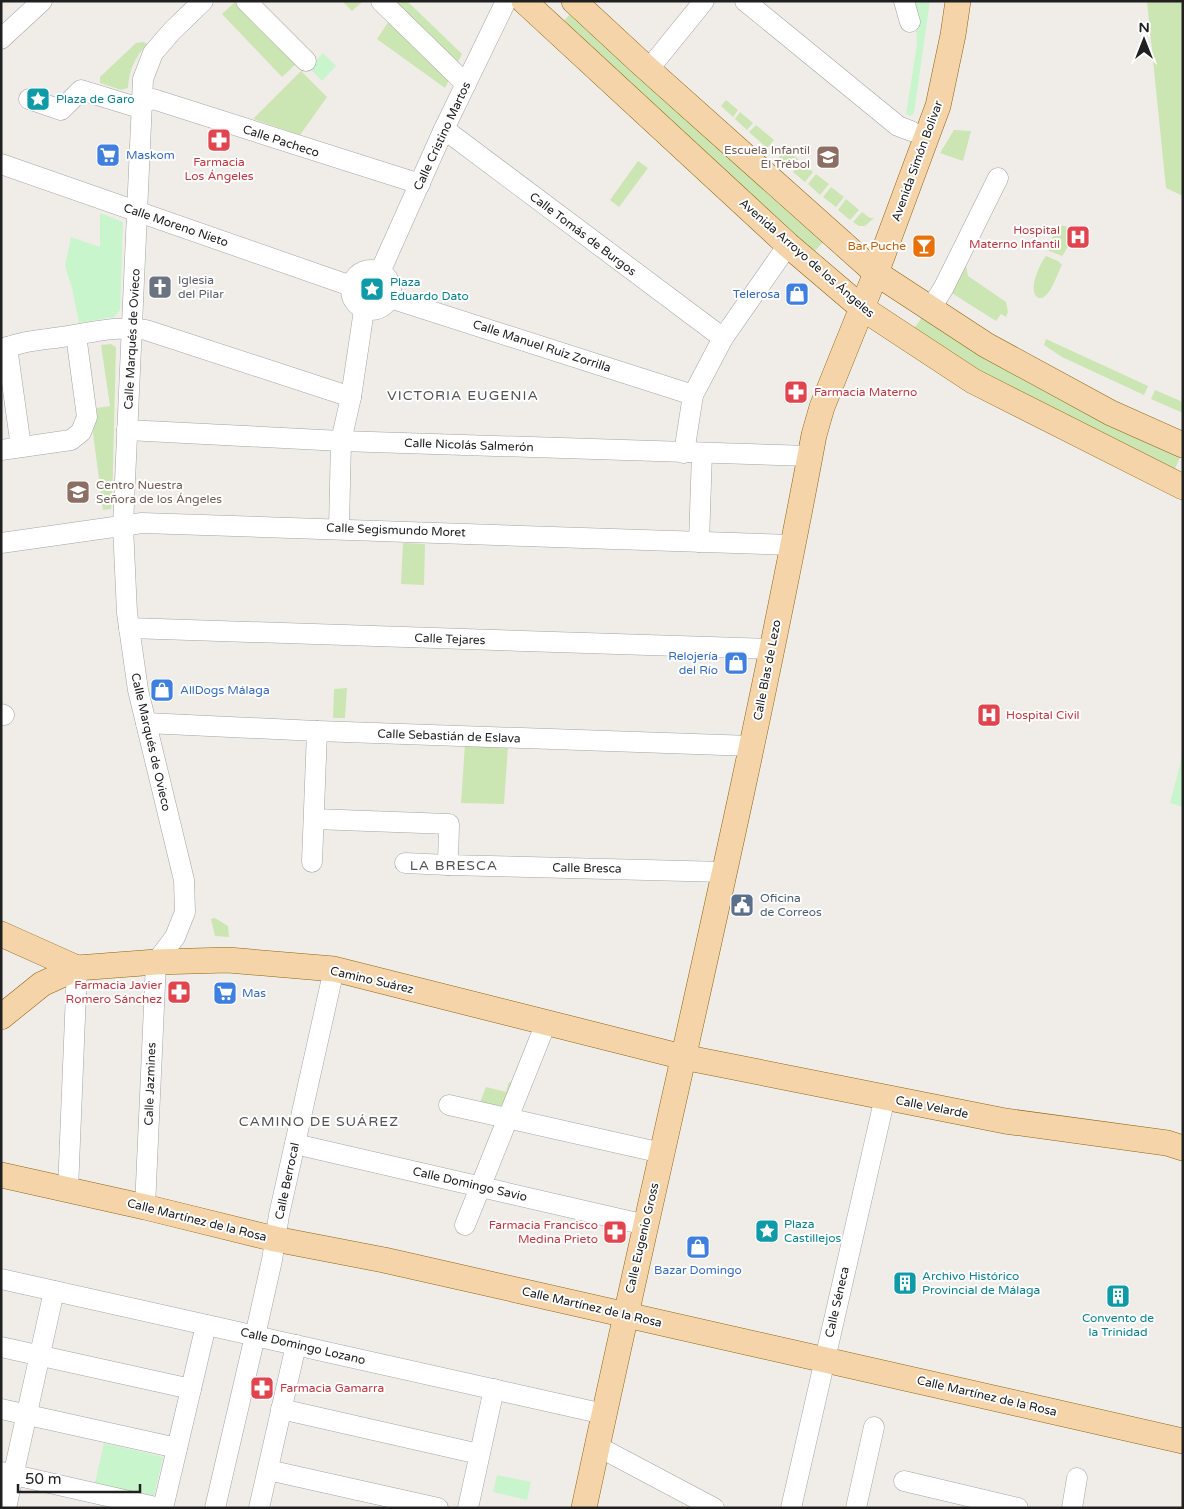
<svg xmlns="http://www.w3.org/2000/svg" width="1184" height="1509" font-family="'Varela Round',sans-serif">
  <rect width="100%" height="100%" fill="#f0ede8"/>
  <g fill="#cbe5b3">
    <path d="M236,1L296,64L282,77L222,14Z"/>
    <path d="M342,1H363L352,11Z"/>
    <path d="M393,1H407L462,54L455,68Z"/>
    <path d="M1147,1H1183V196L1166,188Z"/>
    <path d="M572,12L722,152L824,241L814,252L562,23Z"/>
    <path d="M389,21L451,76L445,88L377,39Z"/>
    <path d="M144,42L147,44C135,58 129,69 128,88L121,90L100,83V77L136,43Z"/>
    <path d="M301,71L327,97L300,135L253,119Z"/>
    <path d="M726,100L738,110L733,117L721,106Z"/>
    <path d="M740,112L753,123L747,130L735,119Z"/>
    <path d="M756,125L774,140L767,148L749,132Z"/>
    <path d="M954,130L971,131L963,161L940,153Z"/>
    <path d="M785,149L799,160L791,169L778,158Z"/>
    <path d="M638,161L648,168L619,207L610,200Z"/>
    <path d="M801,162L813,172L805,182L793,172Z"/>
    <path d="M816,174L829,184L820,195L808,184Z"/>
    <path d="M831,187L844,197L836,207L823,197Z"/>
    <path d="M846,199L859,210L850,220L838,210Z"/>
    <path d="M862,212L870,218H874L865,226H859L853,222Z"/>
    <path d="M1058,226H1065C1075,234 1069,247 1062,256L1049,251L1048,248Z"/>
    <path d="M1046,256L1058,261L1062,265C1057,274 1053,290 1044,297C1042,298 1039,299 1037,297C1028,289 1040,263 1046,256Z"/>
    <path d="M966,265L968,276L1006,302L1008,312L1006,317L1001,314L996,321L947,290Z"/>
    <path d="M923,316L1181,455L1174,471L991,380L912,331Z"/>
    <path d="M1046,339L1148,386L1144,395L1062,357L1044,345Z"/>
    <path d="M111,344L116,347L112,503L111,509L103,510L93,433L97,408L110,406L101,345Z"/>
    <path d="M1155,390L1183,402V413L1151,399Z"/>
    <path d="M403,543L425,544L424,585L401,584Z"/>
    <path d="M347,688L345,718H333L334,689Z"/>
    <path d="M465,744L508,746L504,804L461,803Z"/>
    <path d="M215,918L228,926L229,937L215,936L211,919Z"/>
    <path d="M509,1082L515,1083L505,1111L479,1105L486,1087L506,1092Z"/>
  </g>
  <g fill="#c9f5cd">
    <path d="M915,1H930L914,113L910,116L906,114L917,44Z"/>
    <path d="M323,53L336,66L322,81L309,68Z"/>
    <path d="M100,213L123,222L120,310L114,317L79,323L72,288L65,266L71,237L100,247Z"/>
    <path d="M1183,753V807L1170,803Z"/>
    <path d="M104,1443L163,1457L154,1496L95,1483Z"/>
    <path d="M497,1475L531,1482L527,1500L493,1492Z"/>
  </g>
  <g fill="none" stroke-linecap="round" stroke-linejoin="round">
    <g stroke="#a4a4a4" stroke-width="21">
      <g id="minor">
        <path d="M246,1L306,61"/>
        <path d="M381,1L466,84"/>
        <path d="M745,1L898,126L911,131"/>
        <path d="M904,1L910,22"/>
        <path d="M1,39L42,1"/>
        <path d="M648,70L704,1"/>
        <path d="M29,99L61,110L81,90L133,106L153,99L420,184"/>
        <path d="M444,129L723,338"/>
        <path d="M1,164L351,286"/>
        <circle cx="371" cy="290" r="20"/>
        <path d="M380,272L444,129L506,1"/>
        <path d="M390,298L693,395"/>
        <path d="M930,310L944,287L998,178"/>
        <path d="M7,347L21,447"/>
        <path d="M1,350C20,341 41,340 62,337C90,333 117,325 146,330L351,397"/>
        <path d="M127,430L341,441L810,456"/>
        <path d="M1,450L71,440L81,432L87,417L76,335"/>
        <path d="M684,453L693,395L723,338L788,245"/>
        <path d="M339,528L341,441L351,397L364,310"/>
        <path d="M699,542L702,453"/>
        <path d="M1,543L142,523L792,545"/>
        <path d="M129,628L771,649"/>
        <path d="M1,714L4,715"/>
        <path d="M146,723L317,731L752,746"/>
        <path d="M314,819L449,824L448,865L725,872"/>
        <path d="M312,862L317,731"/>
        <path d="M405,863L448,865"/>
        <path d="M449,1105L662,1153"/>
        <path d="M295,1144L646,1225"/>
        <path d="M68,1190L77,968"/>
        <path d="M145,1207L156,962L175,937L185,912L184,880L138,690L127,613L123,526L143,79L153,53L172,31L203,1"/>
        <path d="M465,1225L546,1023"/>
        <path d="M1,1279L604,1414"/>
        <path d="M1,1347L191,1389"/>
        <path d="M1,1409L177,1448"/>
        <path d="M281,1409L479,1454"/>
        <path d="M597,1446L714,1508"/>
        <path d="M268,1470L438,1508"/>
        <path d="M1,1472L160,1508"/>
        <path d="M904,1481L1018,1508"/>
        <path d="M6,1508L54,1291"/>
        <path d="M163,1508L206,1325"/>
        <path d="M215,1508L255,1336L272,1260L279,1215L334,969"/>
        <path d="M259,1508L296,1345"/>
        <path d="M468,1508L494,1389"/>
        <path d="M791,1508L885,1097"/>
        <path d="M856,1508L874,1427"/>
        <path d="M1072,1508L1077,1478"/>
      </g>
    </g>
    <g stroke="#8f650d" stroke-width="26">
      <g id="major">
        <path d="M524,1L788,245L862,308L973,381L1183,487"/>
        <path d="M574,1L642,64L876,273L986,345L1111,413L1183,445"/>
        <path d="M1,934L77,968L156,962L228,960L334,969L683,1057L1005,1121L1167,1143L1183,1148"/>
        <path d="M1,1017L42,984L77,968"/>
        <path d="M1,1175L145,1207L275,1239L384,1260L1183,1441"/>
        <path d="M584,1508C660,1150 747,795 814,435L822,407L876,273L938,106L953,35L958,1"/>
      </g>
    </g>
    <use href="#minor" stroke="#fff" stroke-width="20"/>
    <use href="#major" stroke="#f4d4a8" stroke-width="25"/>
  </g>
  <defs>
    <g id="sight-square" transform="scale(1.25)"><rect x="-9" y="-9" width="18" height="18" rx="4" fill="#0f9aa8" stroke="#fff"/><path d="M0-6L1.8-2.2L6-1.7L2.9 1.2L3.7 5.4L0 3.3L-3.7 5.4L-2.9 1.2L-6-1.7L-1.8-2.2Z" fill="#fff"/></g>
    <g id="pharmacy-square" transform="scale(1.25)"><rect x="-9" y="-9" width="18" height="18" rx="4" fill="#e0444e" stroke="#fff"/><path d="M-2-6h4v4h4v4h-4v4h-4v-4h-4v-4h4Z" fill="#fff"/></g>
    <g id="supermarket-square" transform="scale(1.25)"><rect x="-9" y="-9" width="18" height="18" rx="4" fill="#3f7fe0" stroke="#fff"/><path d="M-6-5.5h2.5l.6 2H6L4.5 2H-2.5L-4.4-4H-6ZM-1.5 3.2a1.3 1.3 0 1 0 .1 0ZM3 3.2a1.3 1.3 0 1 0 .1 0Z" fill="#fff"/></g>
    <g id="school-square" transform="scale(1.25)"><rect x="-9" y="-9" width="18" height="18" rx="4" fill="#8d6e63" stroke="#fff"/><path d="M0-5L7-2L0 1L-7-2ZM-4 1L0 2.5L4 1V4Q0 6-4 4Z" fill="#fff"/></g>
    <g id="hospital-square" transform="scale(1.25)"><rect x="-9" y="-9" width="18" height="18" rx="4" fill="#e0444e" stroke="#fff"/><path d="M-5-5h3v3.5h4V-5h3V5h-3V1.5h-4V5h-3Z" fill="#fff"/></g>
    <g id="bar-square" transform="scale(1.25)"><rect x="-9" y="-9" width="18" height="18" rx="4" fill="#e8710a" stroke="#fff"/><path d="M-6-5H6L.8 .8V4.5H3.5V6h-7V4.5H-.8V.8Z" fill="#fff"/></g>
    <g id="church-square" transform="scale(1.25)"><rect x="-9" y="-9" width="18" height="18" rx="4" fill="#6b7280" stroke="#fff"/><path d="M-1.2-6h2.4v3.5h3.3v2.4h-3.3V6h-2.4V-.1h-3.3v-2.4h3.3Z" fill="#fff"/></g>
    <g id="shop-square" transform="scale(1.25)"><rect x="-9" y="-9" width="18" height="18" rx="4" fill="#3f7fe0" stroke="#fff"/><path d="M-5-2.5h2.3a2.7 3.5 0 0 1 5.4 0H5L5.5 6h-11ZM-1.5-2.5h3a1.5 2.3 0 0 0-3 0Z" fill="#fff"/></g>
    <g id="university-square" transform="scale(1.25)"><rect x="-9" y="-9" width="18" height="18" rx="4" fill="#8d6e63" stroke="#fff"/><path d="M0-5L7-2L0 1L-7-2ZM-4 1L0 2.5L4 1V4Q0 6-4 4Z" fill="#fff"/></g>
    <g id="civic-square" transform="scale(1.25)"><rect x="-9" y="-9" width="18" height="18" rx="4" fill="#5c6f8a" stroke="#fff"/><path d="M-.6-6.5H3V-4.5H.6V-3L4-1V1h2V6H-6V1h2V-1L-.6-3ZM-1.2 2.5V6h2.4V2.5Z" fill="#fff"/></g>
    <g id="building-square" transform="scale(1.25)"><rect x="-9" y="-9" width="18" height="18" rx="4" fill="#0f9aa8" stroke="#fff"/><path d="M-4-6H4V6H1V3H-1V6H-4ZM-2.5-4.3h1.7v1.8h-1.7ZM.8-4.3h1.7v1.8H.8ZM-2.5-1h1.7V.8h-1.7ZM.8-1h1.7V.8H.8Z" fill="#fff"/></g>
  </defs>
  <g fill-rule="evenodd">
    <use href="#sight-square" x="38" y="99"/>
    <use href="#pharmacy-square" x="219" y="140"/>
    <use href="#supermarket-square" x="108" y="155"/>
    <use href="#school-square" x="828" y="157"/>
    <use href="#hospital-square" x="1078" y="237"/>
    <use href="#bar-square" x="924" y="246"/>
    <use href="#church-square" x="160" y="287"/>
    <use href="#sight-square" x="372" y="289"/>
    <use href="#shop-square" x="797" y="294"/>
    <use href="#pharmacy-square" x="796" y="392"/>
    <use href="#university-square" x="78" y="492"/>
    <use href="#shop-square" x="736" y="663"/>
    <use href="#shop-square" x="162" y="690"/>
    <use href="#hospital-square" x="989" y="715"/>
    <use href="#civic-square" x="742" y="905"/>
    <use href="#pharmacy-square" x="179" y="992"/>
    <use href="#supermarket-square" x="225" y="993"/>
    <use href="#sight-square" x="767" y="1231"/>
    <use href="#pharmacy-square" x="615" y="1232"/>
    <use href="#shop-square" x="698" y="1247"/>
    <use href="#building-square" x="905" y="1283"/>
    <use href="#building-square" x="1118" y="1296"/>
    <use href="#pharmacy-square" x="262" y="1388"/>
  </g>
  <g text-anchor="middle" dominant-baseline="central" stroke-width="4" stroke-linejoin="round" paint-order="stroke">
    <g font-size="12" fill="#0d838f" stroke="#fff" text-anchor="start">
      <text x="56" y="99">Plaza de Garo</text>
      <text x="390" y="282">Plaza<tspan x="390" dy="14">Eduardo Dato</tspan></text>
      <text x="784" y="1224">Plaza<tspan x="784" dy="14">Castillejos</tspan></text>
      <text x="922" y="1276">Archivo Histórico<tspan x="922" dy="14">Provincial de Málaga</tspan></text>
      <text x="1118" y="1318" text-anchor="middle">Convento de<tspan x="1118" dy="14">la Trinidad</tspan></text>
    </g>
    <g font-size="12" fill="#202020" stroke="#fff">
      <text transform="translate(442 136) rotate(-65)">Calle Cristino Martos</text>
      <text transform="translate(281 141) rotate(18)">Calle Pacheco</text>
      <text transform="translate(917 161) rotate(-70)">Avenida Simón Bolivar</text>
      <text transform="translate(176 225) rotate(19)">Calle Moreno Nieto</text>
      <text transform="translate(583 234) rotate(37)">Calle Tomás de Burgos</text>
      <text transform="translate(807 258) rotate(41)">Avenida Arroyo de los Ángeles</text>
      <text transform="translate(132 339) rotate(-87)">Calle Marqués de Ovieco</text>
      <text transform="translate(542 346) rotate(18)">Calle Manuel Ruiz Zorrilla</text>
      <text transform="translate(469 445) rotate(2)">Calle Nicolás Salmerón</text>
      <text transform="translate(396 530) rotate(2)">Calle Segismundo Moret</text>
      <text transform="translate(450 639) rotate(2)">Calle Tejares</text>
      <text transform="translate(767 670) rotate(-79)">Calle Blas de Lezo</text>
      <text transform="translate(449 736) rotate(2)">Calle Sebastián de Eslava</text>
      <text transform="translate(151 742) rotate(77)">Calle Marqués de Ovieco</text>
      <text transform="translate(587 868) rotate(1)">Calle Bresca</text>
      <text transform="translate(372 980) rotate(13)">Camino Suárez</text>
      <text transform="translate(150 1084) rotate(-88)">Calle Jazmines</text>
      <text transform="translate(932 1107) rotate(11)">Calle Velarde</text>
      <text transform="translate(287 1181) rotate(-78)">Calle Berrocal</text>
      <text transform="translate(470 1184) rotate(13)">Calle Domingo Savio</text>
      <text transform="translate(197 1220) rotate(14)">Calle Martínez de la Rosa</text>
      <text transform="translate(642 1238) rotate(-77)">Calle Eugenio Gross</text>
      <text transform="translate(837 1302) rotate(-77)">Calle Séneca</text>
      <text transform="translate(592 1307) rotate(13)">Calle Martínez de la Rosa</text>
      <text transform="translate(303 1346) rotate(13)">Calle Domingo Lozano</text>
      <text transform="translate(987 1396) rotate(13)">Calle Martínez de la Rosa</text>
    </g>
    <g font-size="12" fill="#785e54" stroke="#fff" text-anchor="end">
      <text x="810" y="150">Escuela Infantil<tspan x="810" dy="14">El Trébol</tspan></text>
      <text x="96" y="485" text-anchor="start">Centro Nuestra<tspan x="96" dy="14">Señora de los Ángeles</tspan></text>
    </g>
    <g font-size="12" fill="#366cbe" stroke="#fff" text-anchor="start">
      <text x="126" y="155">Maskom</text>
      <text x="780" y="294" text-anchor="end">Telerosa</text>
      <text x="718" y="656" text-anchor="end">Relojería<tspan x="718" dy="14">del Río</tspan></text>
      <text x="180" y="690">AllDogs Málaga</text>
      <text x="242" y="993">Mas</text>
      <text x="698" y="1270" text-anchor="middle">Bazar Domingo</text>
    </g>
    <g font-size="12" fill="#be3a42" stroke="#fff" text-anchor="end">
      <text x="219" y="162" text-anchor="middle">Farmacia<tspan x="219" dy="14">Los Ángeles</tspan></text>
      <text x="1060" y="230">Hospital<tspan x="1060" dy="14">Materno Infantil</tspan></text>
      <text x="814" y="392" text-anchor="start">Farmacia Materno</text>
      <text x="1006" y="715" text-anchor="start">Hospital Civil</text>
      <text x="162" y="985">Farmacia Javier<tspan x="162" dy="14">Romero Sánchez</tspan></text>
      <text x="598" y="1225">Farmacia Francisco<tspan x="598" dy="14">Medina Prieto</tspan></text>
      <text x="280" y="1388" text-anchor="start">Farmacia Gamarra</text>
    </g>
    <g font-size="12" fill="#c56008" stroke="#fff" text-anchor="end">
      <text x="906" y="246">Bar Puche</text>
    </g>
    <g font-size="12" fill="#5b616d" stroke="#fff" text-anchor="start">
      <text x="178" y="280">Iglesia<tspan x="178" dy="14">del Pilar</tspan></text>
    </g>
    <g font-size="12" fill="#4e5e75" stroke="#fff" text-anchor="start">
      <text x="760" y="898">Oficina<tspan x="760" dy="14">de Correos</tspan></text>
    </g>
    <g font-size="14" letter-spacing="1" fill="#535353" stroke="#fff">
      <text x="463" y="395">VICTORIA EUGENIA</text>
      <text x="454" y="865">LA BRESCA</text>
      <text x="319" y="1121">CAMINO DE SUÁREZ</text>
    </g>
  </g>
  <rect width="1184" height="1509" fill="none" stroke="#202020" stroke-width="5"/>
  <g transform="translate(1144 40)" stroke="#ffffff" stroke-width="4" paint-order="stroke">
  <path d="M0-4L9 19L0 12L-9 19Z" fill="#202020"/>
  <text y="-8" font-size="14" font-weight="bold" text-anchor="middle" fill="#202020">N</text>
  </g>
  <path d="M18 1484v8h122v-8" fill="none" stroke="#202020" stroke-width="2.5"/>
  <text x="25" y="1484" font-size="15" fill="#202020" stroke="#ffffff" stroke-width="4" paint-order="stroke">50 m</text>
</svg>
